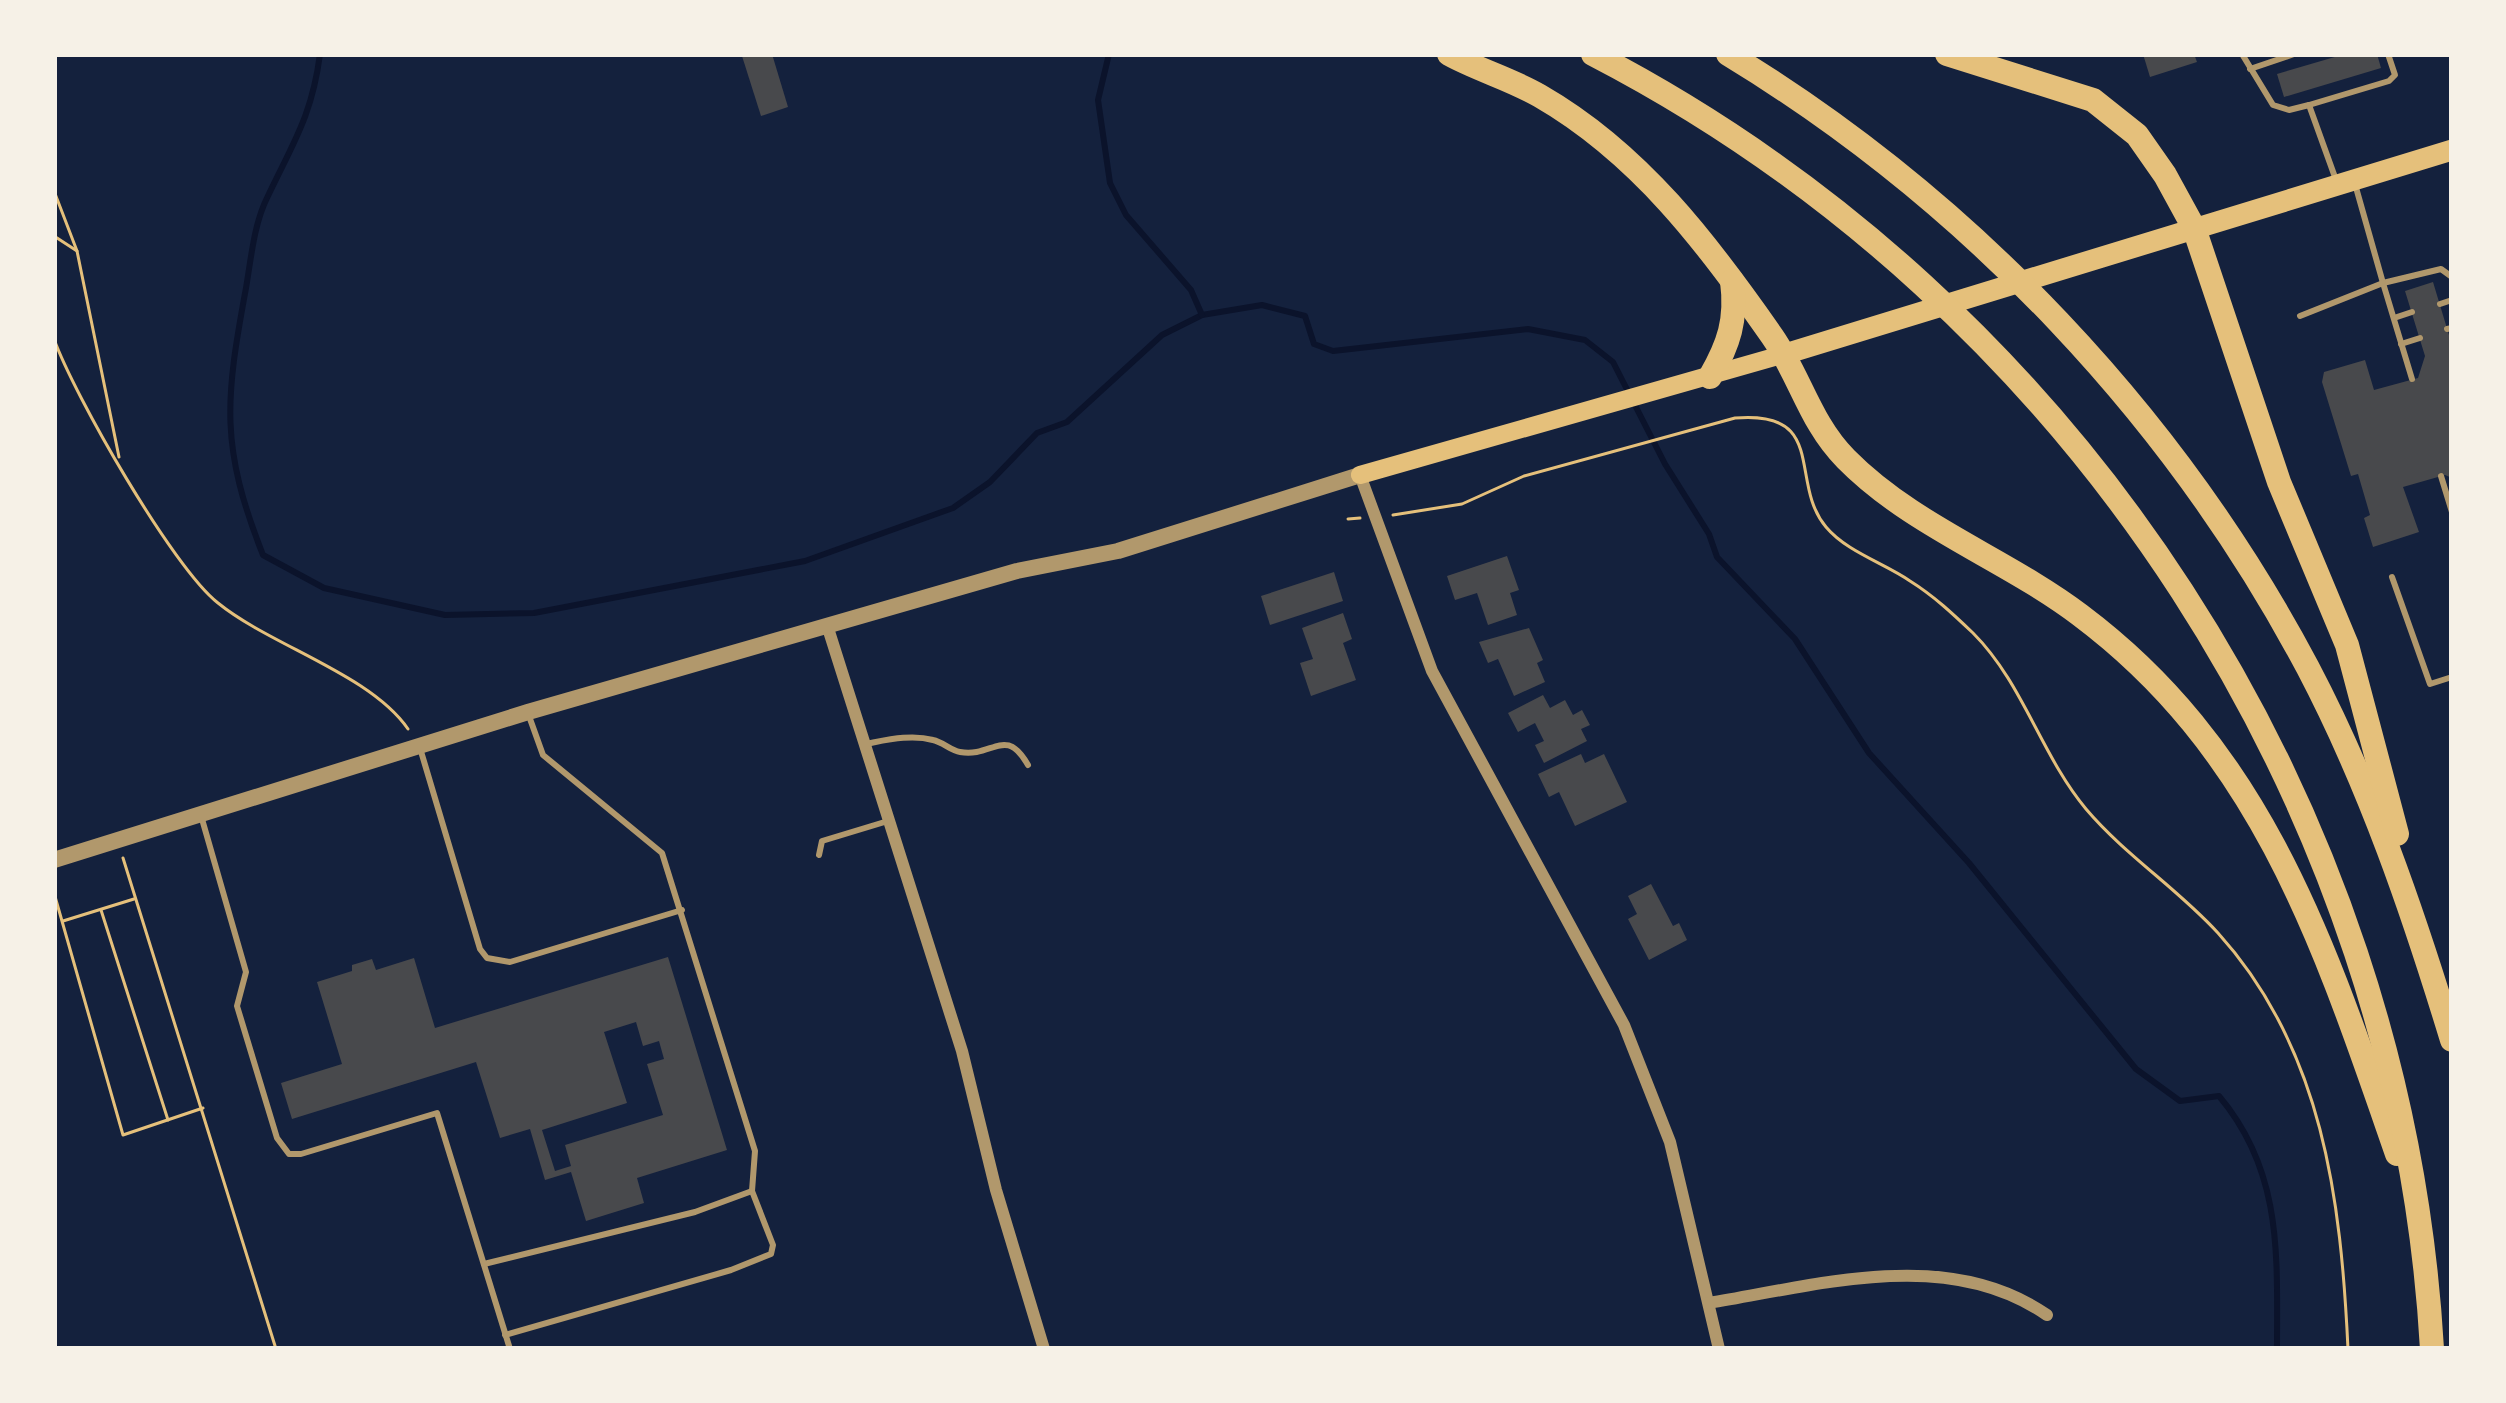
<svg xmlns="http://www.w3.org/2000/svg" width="2506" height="1403" font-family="Arial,sans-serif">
  <rect width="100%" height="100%" fill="#14213d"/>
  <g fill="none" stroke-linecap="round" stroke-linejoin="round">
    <g stroke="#0b132b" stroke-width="6">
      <path d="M320,54C312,116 293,143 267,198C254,224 251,259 246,288C225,401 220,446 263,555L324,588L445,615L534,613L805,561L953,508L990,482L1037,433L1067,422L1162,335L1202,315L1262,305L1305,316L1314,344L1333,351L1528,329L1585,340L1613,362L1665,464L1709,534L1717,557L1795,639L1869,753L1969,863L2136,1069L2180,1101L2219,1096C2283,1172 2277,1256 2277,1349"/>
      <path d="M1109,54L1098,100L1110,183L1126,215L1191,290L1202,315"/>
    </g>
  </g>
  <g fill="#48494c" fill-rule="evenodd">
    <path d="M772,54L788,107L761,116L742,56Z"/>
    <path d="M2143,54H2194L2197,62L2150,77Z"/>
    <path d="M2345,54H2377L2381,68L2284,97L2277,74Z"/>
    <path d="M2433,282L2452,345V478L2445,475L2403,487L2419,532L2373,547L2364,518L2370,515L2358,474L2351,476L2322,382L2324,372L2365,360L2374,390L2418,378L2425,356L2405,291Z"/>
    <path d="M1507,556L1519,590L1510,593L1517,615L1488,625L1477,593L1455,600L1447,576Z"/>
    <path d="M1334,572L1343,601L1270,625L1261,596Z"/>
    <path d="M1343,613L1352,639L1343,643L1356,680L1311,696L1300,663L1313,659L1302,628Z"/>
    <path d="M1529,628L1543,660L1537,663L1545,682L1514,696L1498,659L1488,663L1479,642Z"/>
    <path d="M1543,695L1550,708L1565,700L1573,715L1582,710L1590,725L1581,729L1587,741L1544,763L1535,745L1544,741L1535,723L1518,732L1508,713Z"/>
    <path d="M1581,754L1585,763L1604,754L1627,802L1575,826L1559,792L1549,797L1538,774Z"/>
    <path d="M1651,884L1673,926L1679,923L1687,940L1649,960L1628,919L1637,914L1628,896Z"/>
    <path d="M668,957L727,1150L637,1178L644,1203L586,1221L571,1172L545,1180L530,1129L500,1138L476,1062L292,1119L281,1083L342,1064L317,982L352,971V965L372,959L376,970L414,958L435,1028ZM636,1022L643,1046L659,1041L664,1059L647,1064L663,1115L565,1145L571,1166L555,1171L542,1130L627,1103L604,1032Z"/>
  </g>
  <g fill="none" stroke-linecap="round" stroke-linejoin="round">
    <g stroke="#e5c07b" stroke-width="3">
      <path d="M54,191L77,251"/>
      <path d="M54,236L77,251L119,457"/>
      <path d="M54,339C74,395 173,568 218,603C271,646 370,674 408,729"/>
      <path d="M1393,515L1462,504L1524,476L1735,418C1829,410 1788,482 1826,527C1847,552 1884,563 1910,581C1934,596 1953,614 1973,633C2023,683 2041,755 2086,809C2125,855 2178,889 2218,933C2323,1049 2341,1200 2348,1349"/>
      <path d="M1348,519L1360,518"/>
      <path d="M123,858L276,1349"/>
      <path d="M54,893L123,1135L203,1108"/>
      <path d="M101,910L168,1120"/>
      <path d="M63,921L134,899"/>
    </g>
    <g stroke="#b1986c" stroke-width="6">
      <path d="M2242,54L2273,105L2289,110L2309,105L2336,180"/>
      <path d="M2250,69L2294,54"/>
      <path d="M2309,105L2389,81L2395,75L2388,54"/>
      <path d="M2355,184L2383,283L2441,269L2452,277"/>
      <path d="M2440,304L2452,300"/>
      <path d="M2300,316L2383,283L2412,379"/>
      <path d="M2394,318L2412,312"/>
      <path d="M2447,329L2452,328"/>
      <path d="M2401,344L2420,338"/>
      <path d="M2441,476L2452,512"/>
      <path d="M2392,577L2430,684L2452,677"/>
      <path d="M865,744C887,740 911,734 933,740C943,742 951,751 960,752C993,758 1005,725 1028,765"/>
      <path d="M420,748L480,949L487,958L510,962L682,910"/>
      <path d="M202,819L246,972L237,1006L277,1138L289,1154H301L437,1113L510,1349"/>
      <path d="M819,855L822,841L888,821"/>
      <path d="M484,1264L695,1212L752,1191"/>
      <path d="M505,1335L731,1270L771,1254L773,1245L752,1191L755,1151L662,853L543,755L529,716"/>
    </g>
    <g stroke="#b1986c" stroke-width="12">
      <path d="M1360,475L1432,671L1624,1025L1670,1142L1719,1349"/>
      <path d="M827,625L962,1051L996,1190L1044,1349"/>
      <path d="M1709,1303C1819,1285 1948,1246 2047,1315"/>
    </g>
    <path stroke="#b1986c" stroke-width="16" d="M54,860L528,712L1017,571L1118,551L1360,475"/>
    <path stroke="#e5c07b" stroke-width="18" d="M1360,475L1785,354"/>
    <path stroke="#e5c07b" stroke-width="21" d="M1785,354L2452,150"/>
    <g stroke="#e5c07b" stroke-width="24">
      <path d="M1449,54C1478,70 1511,79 1540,96C1639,153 1708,244 1772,336C1800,376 1810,423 1846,459C1912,526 2006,559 2080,615C2264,753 2325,947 2397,1154"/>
      <path d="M1593,54C2076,304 2401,805 2432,1349"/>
      <path d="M1728,54C1970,201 2175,417 2308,668C2370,786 2413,912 2452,1040"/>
      <path d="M1947,54L2093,100L2137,135L2165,175L2194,228L2279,482L2347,645L2397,834"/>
      <path d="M1710,377C1729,344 1737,320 1732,281"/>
    </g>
  </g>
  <rect width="2506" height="1403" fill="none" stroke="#f6f1e7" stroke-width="114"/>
</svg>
